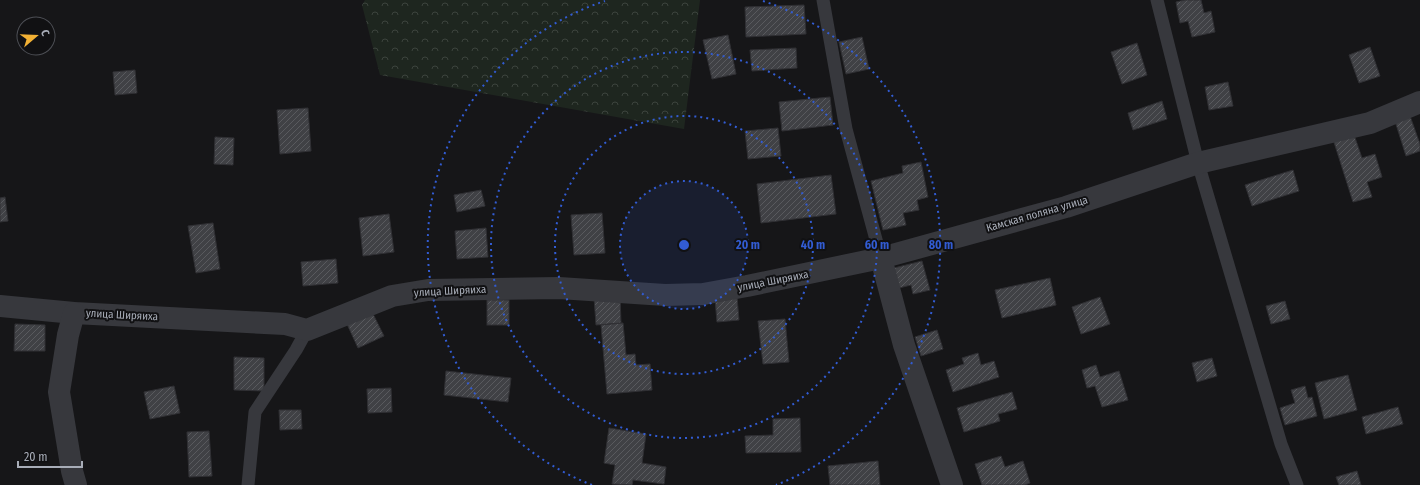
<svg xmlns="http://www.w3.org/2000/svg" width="1420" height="485" font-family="'Fira Sans Condensed',sans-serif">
  <defs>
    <pattern id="forest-crowns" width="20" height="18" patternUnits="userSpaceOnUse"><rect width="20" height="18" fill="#1e261f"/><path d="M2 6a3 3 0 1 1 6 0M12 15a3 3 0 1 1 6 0" fill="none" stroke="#3c433d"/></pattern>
    <pattern id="building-hatch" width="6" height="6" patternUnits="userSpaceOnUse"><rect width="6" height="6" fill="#404145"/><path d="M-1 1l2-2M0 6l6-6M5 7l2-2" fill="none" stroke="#595a5e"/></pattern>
  </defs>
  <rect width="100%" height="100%" fill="#161618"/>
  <path fill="url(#forest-crowns)" d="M365,0H700L684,129L380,75L362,5Z"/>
  <g fill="url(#building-hatch)" stroke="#303034">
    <path d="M1185,0H1201L1204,13L1211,11L1215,32L1192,37L1188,21L1180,23L1176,2Z"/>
    <path d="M804,5L806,34L746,37L745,7Z"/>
    <path d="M728,35L736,74L712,79L703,40Z"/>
    <path d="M862,37L869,69L846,74L839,42Z"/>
    <path d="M1137,43L1147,75L1122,84L1111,52Z"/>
    <path d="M1370,47L1380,76L1359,83L1349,55Z"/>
    <path d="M796,48L797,68L752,71L750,50Z"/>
    <path d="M135,70L137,93L115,95L113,72Z"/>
    <path d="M1228,82L1233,106L1209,110L1205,87Z"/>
    <path d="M830,97L833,125L782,131L779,102Z"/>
    <path d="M1162,101L1167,119L1133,130L1128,113Z"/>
    <path d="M308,108L311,151L280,154L277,110Z"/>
    <path d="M1410,116L1420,144V151L1406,156L1395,121Z"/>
    <path d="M778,128L781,156L748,159L745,131Z"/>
    <path d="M1352,129L1362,158L1375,154L1382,177L1367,182L1372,197L1353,202L1332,136Z"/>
    <path d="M215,137L234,138L233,165L214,164Z"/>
    <path d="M921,162L928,197L917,200L919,210L903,213L906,225L883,230L871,181L903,173L902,166Z"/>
    <path d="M1293,170L1299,191L1252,206L1245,185Z"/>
    <path d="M831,175L836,214L761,223L757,184Z"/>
    <path d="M481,190L485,206L457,212L454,195Z"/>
    <path d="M5,197L8,221L0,222V198Z"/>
    <path d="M602,213L605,253L574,255L571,215Z"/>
    <path d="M389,214L394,252L363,256L359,218Z"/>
    <path d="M213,223L220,269L196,273L188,226Z"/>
    <path d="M486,228L488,257L457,259L455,231Z"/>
    <path d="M336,259L338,283L303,286L301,262Z"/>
    <path d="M922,261L930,290L913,294L911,285L899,288L894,268Z"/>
    <path d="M1050,278L1056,305L1002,318L995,290Z"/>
    <path d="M620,295L621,323L596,325L594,297Z"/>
    <path d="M737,297L739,320L717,322L715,299Z"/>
    <path d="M1100,297L1110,324L1081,334L1072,307Z"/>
    <rect x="487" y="300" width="22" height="25"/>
    <path d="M1285,301L1290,319L1271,324L1266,306Z"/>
    <path d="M372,312L384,336L358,348L347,324Z"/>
    <path d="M785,319L789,362L763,364L758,321Z"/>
    <path d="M623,323L626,355L635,354L636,365L650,364L652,390L607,394L601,325Z"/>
    <path d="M15,324L45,325V351H14Z"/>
    <path d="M937,330L943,349L921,356L915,337Z"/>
    <path d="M978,353L981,365L994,361L999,377L953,392L946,370L964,364L962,358Z"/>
    <path d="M234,357L264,358V391L234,390Z"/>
    <path d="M1212,358L1217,376L1197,382L1192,363Z"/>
    <path d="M1096,365L1100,377L1119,371L1128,400L1102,407L1095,386L1087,388L1082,370Z"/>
    <path d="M446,371L511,378L508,402L444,395Z"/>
    <path d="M1348,375L1357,410L1324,419L1315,383Z"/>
    <path d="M174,386L180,413L150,419L144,392Z"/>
    <path d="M1305,386L1308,398L1312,397L1317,416L1285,425L1280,408L1295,403L1291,390Z"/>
    <path d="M391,388L392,412L368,413L367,389Z"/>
    <path d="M1012,392L1017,409L998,414L1000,421L964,432L957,408Z"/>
    <path d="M1398,407L1403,424L1366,434L1362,417Z"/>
    <path d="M279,410H301L302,429L280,430Z"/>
    <path d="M800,418L801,452L746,453L745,436L773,435V419Z"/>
    <path d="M609,428L646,434L642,463L666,467L664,484L633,480L632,485L612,484L615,465L604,463Z"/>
    <path d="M209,431L212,476L189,477L187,432Z"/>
    <path d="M1001,456L1005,467L1023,461L1030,483L1025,485H982L975,464Z"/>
    <path d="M878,461L880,485H830L828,466Z"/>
    <path d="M1357,471L1361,485H1339L1336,477Z"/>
  </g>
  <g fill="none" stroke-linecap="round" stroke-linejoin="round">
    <g stroke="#37383d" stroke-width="13">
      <path d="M823,0L846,129L881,258"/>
      <path d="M1157,0L1198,163L1281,444L1297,485"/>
      <path d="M248,485L255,412L296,350L307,330"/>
    </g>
    <g stroke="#37383d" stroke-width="22">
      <path d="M0,306L74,313L285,324L307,330L392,296L428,290L559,288L665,295L703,294L747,286L881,258"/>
      <path d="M74,313L68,335L59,392L72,471L76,485"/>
      <path d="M952,485L904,345L881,258L1066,207L1198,163L1370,123L1420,102"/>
    </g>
  </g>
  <circle cx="684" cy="245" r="64" fill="#325cd3" fill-opacity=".12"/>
  <g fill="none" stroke="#325cd3" stroke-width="2" stroke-dasharray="2 4">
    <circle cx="684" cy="245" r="64"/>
    <circle cx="684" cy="245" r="129"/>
    <circle cx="684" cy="245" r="193"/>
    <path d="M592 485A257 257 0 0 1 605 1M763 1A257 257 0 0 1 776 485"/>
  </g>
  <g text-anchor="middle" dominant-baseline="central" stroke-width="4" stroke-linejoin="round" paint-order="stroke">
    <g font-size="11" fill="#a8adb8" stroke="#111113">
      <text transform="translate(1037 214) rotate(-16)">Камская поляна улица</text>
      <text transform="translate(773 281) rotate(-11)">улица Ширяиха</text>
      <text transform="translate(450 291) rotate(-3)">улица Ширяиха</text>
      <text transform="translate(122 315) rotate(3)">улица Ширяиха</text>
    </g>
  </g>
  <circle cx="684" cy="245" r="6" fill="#325cd3" stroke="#111113" stroke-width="2"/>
  <g font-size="12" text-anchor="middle" font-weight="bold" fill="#325cd3" stroke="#111113" stroke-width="4" stroke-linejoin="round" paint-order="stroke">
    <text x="748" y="249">20 m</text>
    <text x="813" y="249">40 m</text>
    <text x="877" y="249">60 m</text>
    <text x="941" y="249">80 m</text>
  </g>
  <g transform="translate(36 36) rotate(71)"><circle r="19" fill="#111113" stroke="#4d4f55"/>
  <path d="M0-3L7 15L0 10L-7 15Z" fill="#f2b134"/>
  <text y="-6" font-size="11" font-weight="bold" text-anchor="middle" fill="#a8adb8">С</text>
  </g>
  <path d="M18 461v6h64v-6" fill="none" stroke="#a8adb8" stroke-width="2"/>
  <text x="24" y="461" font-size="12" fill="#a8adb8" stroke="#111113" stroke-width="3" paint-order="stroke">20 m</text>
</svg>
